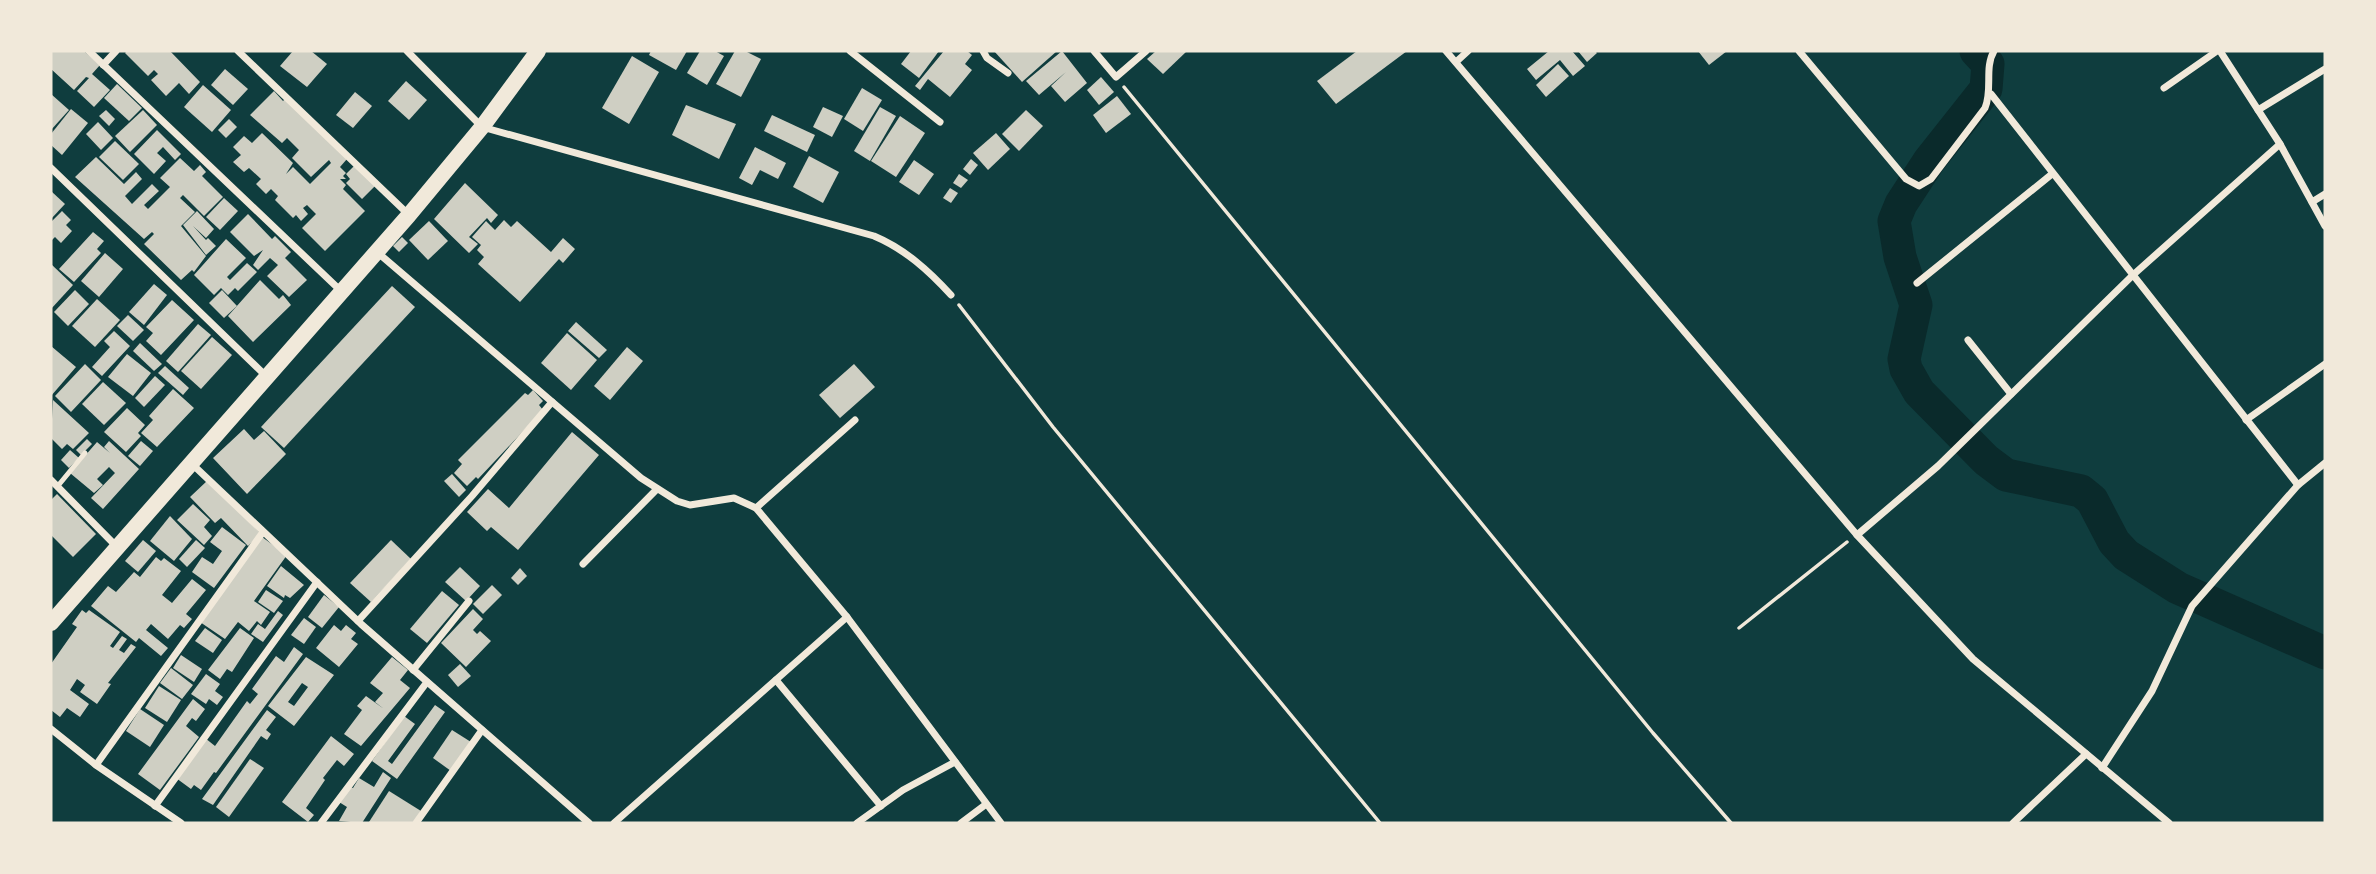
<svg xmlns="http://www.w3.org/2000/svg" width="2376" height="874" font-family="Helvetica,sans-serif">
  <rect width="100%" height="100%" fill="#0f3d3e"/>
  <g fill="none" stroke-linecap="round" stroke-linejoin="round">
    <path stroke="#0a2a2b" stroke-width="33" d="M1976,51L1988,64L1986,89L1929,161L1901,204L1894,221L1900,257L1916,305L1904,359L1906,369L1919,392L1986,460L2006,475L2081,491L2092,500L2114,542L2126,555L2178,588L2325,653"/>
  </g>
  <g fill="#cfcfc3" fill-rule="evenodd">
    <path d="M51,51H84L100,65L92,74L110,90L94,107L77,91L89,78L86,77L74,90L51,69Z"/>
    <path d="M127,51H170L200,82L189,94L179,83L166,96L151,80L158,74L154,70L148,76L125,53Z"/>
    <path d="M293,51H311L327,64L307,87L280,66Z"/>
    <path d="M651,51H687L676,70L649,55Z"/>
    <path d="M700,51H715L724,56L707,85L687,73Z"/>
    <path d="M735,51H745L761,59L741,97L716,84Z"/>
    <path d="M911,51H939L919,78L901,64Z"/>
    <path d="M944,51H967L972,55L965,64L972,70L950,97L928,79L920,90L915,86Z"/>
    <path d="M994,51H1057L1022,82Z"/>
    <path d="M1062,51L1087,83L1065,102L1051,86L1066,72L1039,95L1026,81Z"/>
    <path d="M1156,51H1187L1163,74L1147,59Z"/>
    <path d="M1357,51H1407L1336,104L1317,81Z"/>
    <path d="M1549,51H1572L1585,66L1573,76L1560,60L1536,80L1527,69Z"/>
    <path d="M1578,51H1595L1597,53L1587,62Z"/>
    <path d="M1698,51H1727L1709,65Z"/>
    <path d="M632,56L659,72L629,124L602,108Z"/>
    <path d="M1558,64L1569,76L1546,97L1536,85Z"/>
    <path d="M225,69L248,89L233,105L211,85Z"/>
    <path d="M1101,77L1114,92L1099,105L1087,90Z"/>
    <path d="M406,81L427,100L409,120L388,101Z"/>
    <path d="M117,84L142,108L129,121L104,98Z"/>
    <path d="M203,85L231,110L212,132L184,107Z"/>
    <path d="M862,88L882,100L863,131L844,119Z"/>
    <path d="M274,91L283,101L286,98L347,159L340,167L346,173L343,176L346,179H340L346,185L343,189L365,211L325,251L302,228L316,214L307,205L303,208L308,214L301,221L296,215L293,218L275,200L278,196L271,189L266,194L256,184L261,179L249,168L244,172L233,162L241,155L233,147L244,136L252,143L262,133L293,163L286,174L293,167L310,184L331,163L329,160L311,177L292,158L299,150L287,138L282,143L250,115Z"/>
    <path d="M355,92L372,106L353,128L336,115Z"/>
    <path d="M51,94L69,110L51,130Z"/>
    <path d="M1117,96L1131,114L1106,133L1093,115Z"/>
    <path d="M686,105L736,124L719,159L672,135Z"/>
    <path d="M823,107L843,116L832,137L813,127Z"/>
    <path d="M880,107L896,116L870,161L854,151Z"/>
    <path d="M71,109L88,123L62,155L51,145V134Z"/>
    <path d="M106,110L115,119L109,126L99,116Z"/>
    <path d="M143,110L157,125L130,152L115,136Z"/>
    <path d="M1026,110L1043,126L1019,151L1002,134Z"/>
    <path d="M772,115L815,135L807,152L764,131Z"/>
    <path d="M900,116L925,133L896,177L871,161Z"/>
    <path d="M229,119L237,127L226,138L218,130Z"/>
    <path d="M98,122L113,138L101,150L86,134Z"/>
    <path d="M157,130L181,154L175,160L163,147L157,153L166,161L154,174L134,154Z"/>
    <path d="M996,133L1010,149L988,170L973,153Z"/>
    <path d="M115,141L139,164L123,180L99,157Z"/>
    <path d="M755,147L786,163L778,179L760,170L752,185L739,178Z"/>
    <path d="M809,156L839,172L823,203L793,187Z"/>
    <path d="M96,157L124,184L136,172L142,179L125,196L132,204L152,184L159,191L144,205L148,209L170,187L160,178L180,158L194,171L200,165L206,172L202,176L223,197L204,216L183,195L180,198L195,212L181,226L206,256L194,272L192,270L181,280L144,244L154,234L152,232L144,239L75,177Z"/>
    <path d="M971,159L978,165L970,175L963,169Z"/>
    <path d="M914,160L934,174L919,195L899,182Z"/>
    <path d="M355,165L376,185L362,199L346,183L350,179L346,174Z"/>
    <path d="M959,174L968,180L961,188L953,183Z"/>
    <path d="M465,183L498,215L491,223L487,218L469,237L478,244L469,253L434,219Z"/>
    <path d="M950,188L958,193L951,203L943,198Z"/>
    <path d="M51,191L65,204L51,219Z"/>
    <path d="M224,198L238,211L220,230L206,217Z"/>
    <path d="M62,211L71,220L66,225L72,231L61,243L55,237L51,241V222Z"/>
    <path d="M197,211L214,229L206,238L193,226L206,240L208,238L216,246L206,255L183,225Z"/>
    <path d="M248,214L272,239L275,236L291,252L285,258L307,280L289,297L267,276L278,265L270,258L258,270L253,265L263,250L254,256L230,232Z"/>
    <path d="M504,220L511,227L517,221L551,252L563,238L575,249L563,263L559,259L520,302L478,264L484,257L477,250L481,245L472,237L486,221L495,230Z"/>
    <path d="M429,221L448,241L428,260L409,240Z"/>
    <path d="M93,232L104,241L97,249L101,253L74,282L59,269Z"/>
    <path d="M402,237L408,243L399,252L393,246Z"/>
    <path d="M226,239L246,258L227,277L230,280L247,263L257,272L238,291L235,288L228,295L221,288L214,295L194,275Z"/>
    <path d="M105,253L123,269L99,297L81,281Z"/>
    <path d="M51,264L73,285L51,309Z"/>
    <path d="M260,280L279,299L283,295L291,305L253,342L228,316Z"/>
    <path d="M154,284L167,295L144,325L129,312Z"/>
    <path d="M392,286L415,307L284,448L261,427Z"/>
    <path d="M75,290L89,304L68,326L54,312Z"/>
    <path d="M222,290L237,306L224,318L209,303Z"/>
    <path d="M97,299L120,320L95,347L72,326Z"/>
    <path d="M172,300L194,320L161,355L146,341L153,333L146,327Z"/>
    <path d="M128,315L144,330L133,341L117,326Z"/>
    <path d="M576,322L607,350L599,358L568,331Z"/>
    <path d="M198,324L211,335L178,372L166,361Z"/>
    <path d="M114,331L130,346L102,376L92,367L110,347L104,341Z"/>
    <path d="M567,333L597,360L571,390L541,363Z"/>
    <path d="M212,337L232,355L201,389L181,371Z"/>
    <path d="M140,343L162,364L154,371L133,351Z"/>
    <path d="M51,346L76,367L51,396Z"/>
    <path d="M627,347L643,361L610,400L594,386Z"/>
    <path d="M127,354L151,373L133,396L108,377Z"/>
    <path d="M85,364L101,380L71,412L55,396Z"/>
    <path d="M854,364L875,387L840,418L819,395Z"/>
    <path d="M165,366L189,388L183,395L158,373Z"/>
    <path d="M155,376L165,385L144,407L135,398Z"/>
    <path d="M103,382L126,403L104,425L82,404Z"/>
    <path d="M173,389L194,408L157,447L141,433L153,420L149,416Z"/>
    <path d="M533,390L543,401L539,405L543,410L478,479L476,477L467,486L454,473L462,464L458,460L525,393L528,395Z"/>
    <path d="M53,400L89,433L73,449L67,444L62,449L51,438Z"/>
    <path d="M127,408L145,425L138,433L141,436L126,452L104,432Z"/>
    <path d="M244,429L254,440L264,431L286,454L247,494L213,458Z"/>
    <path d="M572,432L599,455L518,550L491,527L487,531L467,512L488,489L509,508Z"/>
    <path d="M87,439L92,444L81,455L76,450Z"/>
    <path d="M109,441L139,469L103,509L91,498L115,473L109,467L97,479L103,485L94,493L70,473L97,442L110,453L104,447Z"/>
    <path d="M141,441L153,451L140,466L128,456Z"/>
    <path d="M70,450L79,458L69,468L61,460Z"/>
    <path d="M452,474L466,490L459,497L444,481Z"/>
    <path d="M208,480L261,534L248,546L221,518L215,523L190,497Z"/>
    <path d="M57,494L96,534L73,557L51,535V500Z"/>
    <path d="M193,504L210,520L204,527L212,536L204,545L177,520Z"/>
    <path d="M170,516L192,539L174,561L150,541Z"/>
    <path d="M222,527L246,545L214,588L192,572L202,557L213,564L222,551L210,542Z"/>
    <path d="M262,537L287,555L254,601L270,612L261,625L257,621L249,631L238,622L225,639L200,622Z"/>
    <path d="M143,540L156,551L138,572L125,561Z"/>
    <path d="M196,540L205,548L187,567L179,559Z"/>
    <path d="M391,540L411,559L371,602L350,583Z"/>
    <path d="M156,557L161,561L164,558L181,571L162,595L172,603L192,579L206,590L186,614L192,619L184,628L180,625L168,639L151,624L146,630L168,648L161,656L139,638L136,642L91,606L108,586L116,592L134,572L140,577Z"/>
    <path d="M281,566L304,585L290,598L285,595L284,598L267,586Z"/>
    <path d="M460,567L480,586L466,601L445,582Z"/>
    <path d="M520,568L527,576L518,585L511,578Z"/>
    <path d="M492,585L502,595L483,614L473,604Z"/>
    <path d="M266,590L283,601L274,613L258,602Z"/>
    <path d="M442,591L459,605L427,643L410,629Z"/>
    <path d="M324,595L339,607L322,628L308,617Z"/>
    <path d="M473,609L483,619L473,630L477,634L480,631L491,641L466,667L441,643Z"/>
    <path d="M82,610L86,613L89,610L120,632L110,646L113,648L122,636L127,639L119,650L124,653L131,644L136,647L108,683L111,684L97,704L80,692L85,685L77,679L70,690L89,704L80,717L67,708L60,717L51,710V664L77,627L72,624Z"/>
    <path d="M278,611L283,615L263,642L251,634L258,624L265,629Z"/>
    <path d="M304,618L316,627L304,644L291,635Z"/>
    <path d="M334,625L341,631L346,625L356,633L351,639L358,644L339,667L316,648Z"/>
    <path d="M205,628L222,640L213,653L195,641Z"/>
    <path d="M240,628L254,638L232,672L227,669L220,679L208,670Z"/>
    <path d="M294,647L303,654L216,773L214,772L201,790L194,785L191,789L176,778L205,738L215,746L247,701L250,704L258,694L252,689L276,656L284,662Z"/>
    <path d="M181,655L202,669L194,682L173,668Z"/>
    <path d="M306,657L334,675L294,726L268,706ZM302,683L308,687L294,706L288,702Z"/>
    <path d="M392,657L408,670L400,680L410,688L361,746L344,734L362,710L357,706L366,696L384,709L375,702L383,693L370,683Z"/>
    <path d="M460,664L471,676L458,687L448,675Z"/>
    <path d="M171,668L193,685L182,699L160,683Z"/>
    <path d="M206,674L220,684L215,691L223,697L217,705L209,699L206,704L191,694Z"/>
    <path d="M159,686L181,700L167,722L145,708Z"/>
    <path d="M193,699L205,709L196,721L192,718L186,726L199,737L160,790L138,774Z"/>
    <path d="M435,705L445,712L397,779L372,761L404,716L415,724L388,761L392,764Z"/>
    <path d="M140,709L164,725L150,747L126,731Z"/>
    <path d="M267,710L276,717L266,730L271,734L267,740L261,736L213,805L202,799Z"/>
    <path d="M452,730L471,742L451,771L433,758Z"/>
    <path d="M331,736L354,754L344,766L337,760L323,778L325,780L306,808L314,815L308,822L282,802Z"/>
    <path d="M250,759L264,768L229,817L216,807Z"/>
    <path d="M383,772L391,778L362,823L339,821L347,807L339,802L350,787L353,788L359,778L374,787Z"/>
    <path d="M389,791L421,811L414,823L369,822Z"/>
  </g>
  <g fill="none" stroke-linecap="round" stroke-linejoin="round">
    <g stroke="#f1e9da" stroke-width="3.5">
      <path d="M1124,87L1653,733L1731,823"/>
      <path d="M959,305L1053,427L1380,823"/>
      <path d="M1739,628L1847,542"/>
    </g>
    <path stroke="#f1e9da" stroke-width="5" d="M57,487L85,453"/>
    <g stroke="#f1e9da" stroke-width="7">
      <path d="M89,51L341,291"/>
      <path d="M238,51L409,215"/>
      <path d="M407,51L482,127L874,236C905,249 929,271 951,295"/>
      <path d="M850,51L940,122"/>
      <path d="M983,51L987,58L1008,73"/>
      <path d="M1094,51L1116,77L1146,51"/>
      <path d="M1446,51L1857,535L1973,659L2169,823"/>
      <path d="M1799,51L1906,179L1919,186L1931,179L1985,108C1993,89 1984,68 1994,51"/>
      <path d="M2220,51L2280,144L2325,226"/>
      <path d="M1456,62L1468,51"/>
      <path d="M103,65L116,51"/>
      <path d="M2164,88L2217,51"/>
      <path d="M1991,94L2298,485"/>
      <path d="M2258,110L2325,69"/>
      <path d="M51,168L267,377"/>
      <path d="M2312,202L2325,194"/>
      <path d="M377,252L641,478L677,501L690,505L734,498L756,508L847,617L1001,823"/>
      <path d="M1917,283L2052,174"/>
      <path d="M1968,340L2011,394"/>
      <path d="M2246,420L2325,364"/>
      <path d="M191,463L361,624L589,823"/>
      <path d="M51,480L117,547"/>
      <path d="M756,508L855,420"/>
      <path d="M1857,535L1938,466L2133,275L2280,144"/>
      <path d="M583,564L657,489"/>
      <path d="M358,621L472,496L552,402"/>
      <path d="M413,670L469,601"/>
      <path d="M776,680L881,806"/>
      <path d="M51,729L96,765L181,823"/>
      <path d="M96,765L263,532"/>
      <path d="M2102,768L2152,691L2192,606L2298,485L2325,463"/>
      <path d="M155,806L317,582"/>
      <path d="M321,823L427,682"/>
      <path d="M416,823L482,730"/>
      <path d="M614,823L847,617"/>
      <path d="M857,823L903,790L955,762"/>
      <path d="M961,823L985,805"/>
      <path d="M2013,823L2086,754"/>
    </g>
    <path stroke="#f1e9da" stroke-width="16" d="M51,623L409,215L482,127L538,51"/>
  </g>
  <rect width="2376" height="874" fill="none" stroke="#f1e9da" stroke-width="105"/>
</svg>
